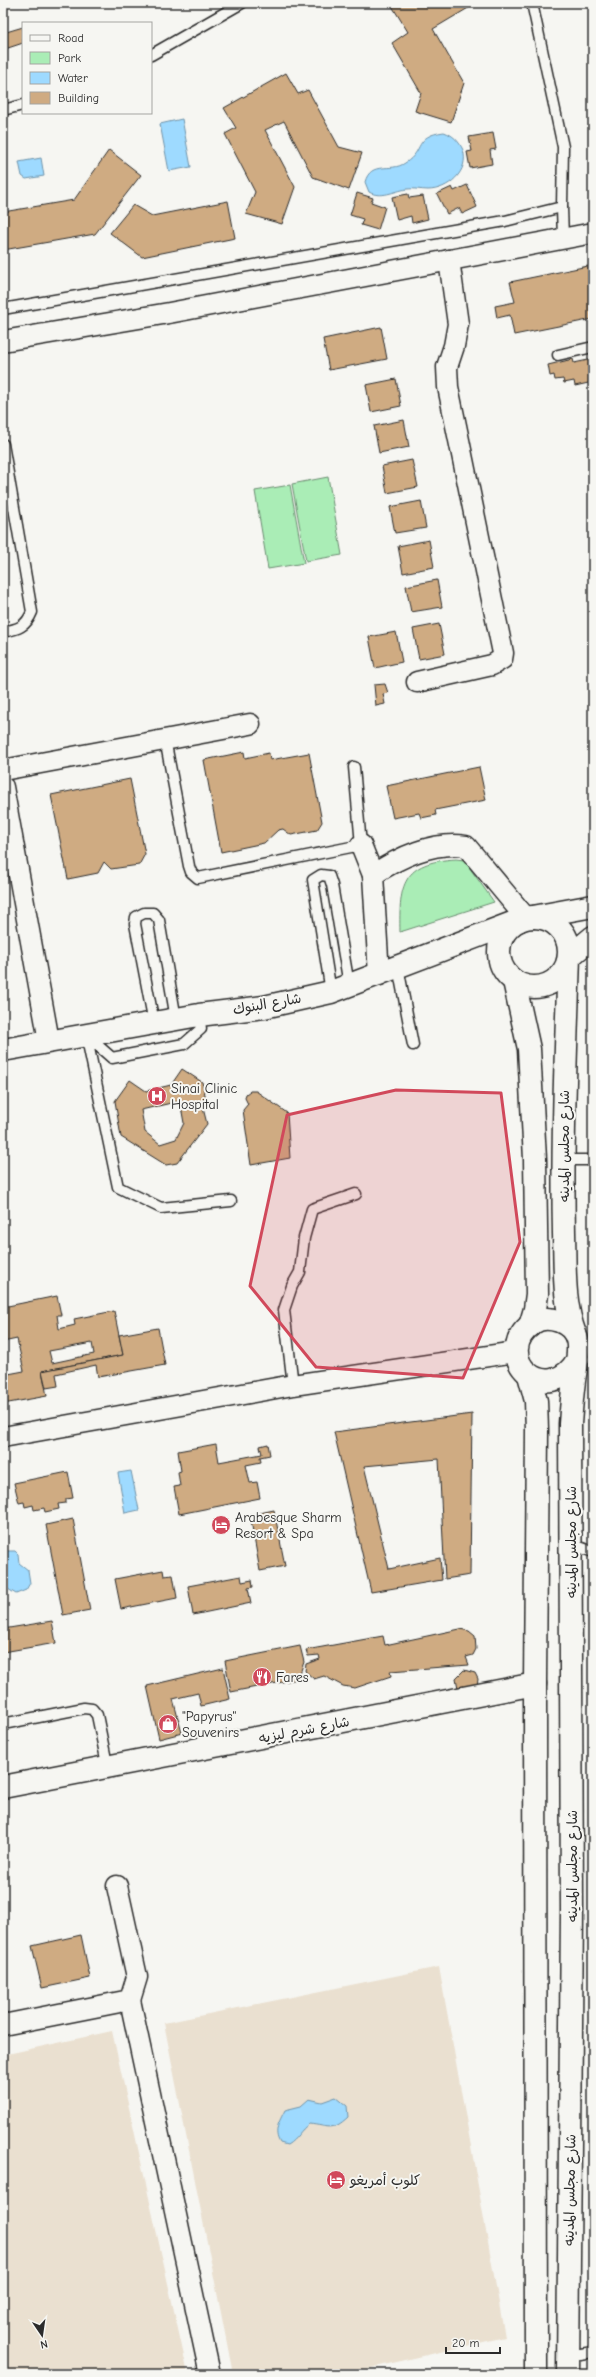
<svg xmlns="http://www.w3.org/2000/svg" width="596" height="2377" font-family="'Comic Neue','Playpen Sans Arabic',sans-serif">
  <rect width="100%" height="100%" fill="#f6f6f2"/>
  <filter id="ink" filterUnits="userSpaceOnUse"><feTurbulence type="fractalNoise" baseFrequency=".025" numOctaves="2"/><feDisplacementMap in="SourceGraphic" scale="8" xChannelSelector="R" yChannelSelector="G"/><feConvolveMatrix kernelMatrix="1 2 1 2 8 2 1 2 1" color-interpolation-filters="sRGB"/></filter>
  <g filter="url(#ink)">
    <g fill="#eae0d0">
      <path d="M439,1967L505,2337L345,2374H233L164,2023Z"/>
      <path d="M112,2031L188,2374H3V2055Z"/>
    </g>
    <g fill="#aaedb6" stroke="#6a8c70">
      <path d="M328,477L342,555L306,561L292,484Z"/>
      <path d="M290,485L304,563L268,569L255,491Z"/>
      <path d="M456,859L464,860L494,902L400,932C399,885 402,862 456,859Z"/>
    </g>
    <g fill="#9edaff" stroke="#7094aa">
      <path d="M182,119L191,167L169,171L160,124Z"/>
      <path d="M444,132C453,135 459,141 463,150C470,171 448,190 428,190C421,190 414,188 407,189C394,191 381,199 369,192L365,182C371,160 391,173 405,163C425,151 413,136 444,132Z"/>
      <path d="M41,158L44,176L26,179L22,176L19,162Z"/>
      <path d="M131,1471L139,1510L125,1513L118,1473Z"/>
      <path d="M3,1551H15L18,1554L19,1563L28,1570L30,1583L26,1590L16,1594L3,1586Z"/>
      <path d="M336,2097L347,2106L348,2117C332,2132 329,2126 309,2124C300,2130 297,2139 287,2145L280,2143C273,2131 279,2122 285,2110L301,2106L309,2099L322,2102Z"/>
    </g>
    <g fill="#cfab82" stroke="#2b2b2b" fill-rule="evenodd">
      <path d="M398,3H468L470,7L433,29L464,83L451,122L415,111L421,93L392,43L408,32L392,6Z"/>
      <path d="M23,27V43L5,49L3,33Z"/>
      <path d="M286,73L298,94L308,90L339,147L362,153L349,190L313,177L284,121L265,130L295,187L282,224L246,214L255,192L225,134L236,128L224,108Z"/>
      <path d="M493,133L496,149L490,150L492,164L470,168L467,152L472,151L469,137Z"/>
      <path d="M109,150L141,175L95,234L3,250V212L74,200Z"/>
      <path d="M467,185L477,207L462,214L459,208L447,214L437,194L452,187L454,191Z"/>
      <path d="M357,193L373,198L371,202L385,207L378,230L361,225L363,219L350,215Z"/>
      <path d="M408,194L409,198L423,196L428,219L412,223L411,216L397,220L392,197Z"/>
      <path d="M228,201L235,238L142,257L110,233L133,205L152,216Z"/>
      <path d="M588,266L593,292V319L514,335L510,315L497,318L495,306L515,302L510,282Z"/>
      <path d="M381,327L387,359L329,370L323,339Z"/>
      <path d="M573,359L574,363L593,359V382L575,386L574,381L564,383L563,379L555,380L554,375L550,376L548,365Z"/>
      <path d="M396,379L401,406L371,412L366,385Z"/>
      <path d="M404,420L409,447L379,453L374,426Z"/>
      <path d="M412,460L418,487L387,493L382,466Z"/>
      <path d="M421,501L426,528L395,533L390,507Z"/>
      <path d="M429,540L434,567L403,573L398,546Z"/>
      <path d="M437,580L442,607L411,612L406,586Z"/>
      <path d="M439,624L445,654L419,659L413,629Z"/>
      <path d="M396,632L402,662L375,668L369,637Z"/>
      <path d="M385,684L388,693L383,694L385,704L376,706L374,685Z"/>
      <path d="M244,752L245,758L269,753L270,760L309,753L322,822L317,830L291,835L283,829L278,830L264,843L221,852L204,760Z"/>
      <path d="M479,767L486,800L435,810L436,815L421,818L419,813L393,818L386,786Z"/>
      <path d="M130,779L145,854L139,865L111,869L104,862L98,873L68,879L51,795Z"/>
      <path d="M182,1069L202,1082L207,1103L202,1104L207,1124L177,1163L166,1165L121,1137L115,1101L130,1080L146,1091L171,1085ZM180,1101L184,1123L176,1139L160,1144L145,1132L141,1110Z"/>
      <path d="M250,1091H256L287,1113L290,1158L251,1165L243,1110L248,1104L245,1098L246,1094Z"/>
      <path d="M57,1296L61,1315H57L59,1329L75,1325L74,1319L114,1311L123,1355L42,1371L47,1396L3,1404V1375L24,1371L17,1339L3,1342V1307ZM92,1343L94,1354L52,1363L49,1351Z"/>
      <path d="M158,1328L165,1365L98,1377L96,1365L56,1374L58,1386L46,1388L42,1371L123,1355L119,1335Z"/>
      <path d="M472,1414L470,1575L445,1579L439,1459L364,1466L389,1569L440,1558L442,1580L371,1592L334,1432Z"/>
      <path d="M216,1444L219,1462L262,1454L260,1446L268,1444L270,1455L260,1457L261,1462L246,1465L250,1483L257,1482L260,1498L179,1514L174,1487L180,1486L178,1472L181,1471L178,1451Z"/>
      <path d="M68,1472L73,1498L66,1499V1503L58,1504L59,1509L45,1512L44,1508L34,1510L33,1505L25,1507L24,1502L19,1503L14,1483Z"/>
      <path d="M274,1510L285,1566L260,1571L250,1515Z"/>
      <path d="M73,1519L90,1610L63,1615L46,1525Z"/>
      <path d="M163,1570L164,1576L173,1575L177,1598L121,1609L115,1579Z"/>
      <path d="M241,1576L242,1582L252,1580L253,1587L248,1588L251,1603L193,1615L188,1586Z"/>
      <path d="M52,1621L56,1643L3,1652V1629Z"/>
      <path d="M460,1629L469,1631L475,1636L476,1649L473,1655L466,1657L469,1665L390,1671L391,1676L355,1688L343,1686L324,1676L314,1679L305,1671L306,1664L320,1659L319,1655L308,1656L306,1650L383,1636L385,1645Z"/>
      <path d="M300,1646L304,1662L298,1679L231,1692L225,1661Z"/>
      <path d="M223,1668L230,1699L201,1706L198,1693L173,1699L182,1733L159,1739L147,1686Z"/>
      <path d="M464,1670L475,1673L478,1679L477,1687L458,1688L456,1678Z"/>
      <path d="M81,1935L90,1978L42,1988L32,1946Z"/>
    </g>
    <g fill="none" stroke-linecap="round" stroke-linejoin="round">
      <g stroke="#2b2b2b" stroke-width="13">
        <g id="lane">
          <path d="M151,55L242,3"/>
          <path d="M3,110L23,105"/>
          <path d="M562,207L563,239"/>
          <path d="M3,309L505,221L562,207L563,147L532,3"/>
          <path d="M558,355L593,347"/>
          <path d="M3,444L32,612C26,627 18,629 3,632"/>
          <path d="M165,739L189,866L191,872L198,878L361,845L354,767"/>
          <path d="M398,967L413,1045"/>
          <path d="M331,992L313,880L321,875L329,876L332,885L349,985"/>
          <path d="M154,1023L135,924L136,917L144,913H153L159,920L176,1019"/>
          <path d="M86,1034L118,1187L161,1208L231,1201"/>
          <path d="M87,1036L112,1058L184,1044L201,1029L199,1015"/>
          <path d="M562,1160H593"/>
          <path d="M293,1385L284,1310L292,1286L300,1272L304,1238L312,1209L356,1194"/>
          <path d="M571,1544L593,1552"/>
          <path d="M3,1724L84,1708L92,1709L97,1715L108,1769"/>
          <path d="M568,2356L593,2352"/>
        </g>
      </g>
      <g stroke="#2b2b2b" stroke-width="23">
        <g id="street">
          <path d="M3,341L169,313L593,233"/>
          <path d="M417,682L492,665L502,659L503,653L448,387L447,367L454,346L458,324L449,260"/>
          <path d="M3,770L250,724"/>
          <path d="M3,787L49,1041"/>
          <path d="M361,845L373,875C399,857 434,841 466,846L526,918"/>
          <path d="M373,875L379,975"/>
          <path d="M3,1437L293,1385L516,1352"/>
          <path d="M130,2000L210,2374"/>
          <path d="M3,2025L130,2000L137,1977L117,1886"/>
        </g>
      </g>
      <g stroke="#2b2b2b" stroke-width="25">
        <g id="secondary">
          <path d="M533,917L593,906"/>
          <circle cx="534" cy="952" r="35"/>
          <path d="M514,981L529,1049L535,1159L537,1294L535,1309L530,1326"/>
          <path d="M3,1050L199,1015L264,1007L331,992L520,920"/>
          <path d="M575,1334C563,1303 565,1266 564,1233C562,1141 566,1049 569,957L593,937"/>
          <path d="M529,1375L536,1401L537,1430L535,1684L536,2374"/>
          <path d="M3,1787L535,1684"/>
          <path d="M568,2374L572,1911L570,1424C571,1410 572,1396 574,1381C577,1359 587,1331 559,1321C550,1318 540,1318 533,1323C488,1356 548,1411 578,1359"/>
        </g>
      </g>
      <use href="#lane" stroke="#f6f6f2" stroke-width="10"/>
      <use href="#street" stroke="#f6f6f2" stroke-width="20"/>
      <use href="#secondary" stroke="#f6f6f2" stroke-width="22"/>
    </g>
  </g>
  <path fill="#d1495b" fill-opacity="0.2" stroke="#d1495b" stroke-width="3" stroke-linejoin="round" d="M396,1090L501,1093L520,1242L463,1378L316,1367L250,1286L287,1115Z"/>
  <defs>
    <g id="hospital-disc" transform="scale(1)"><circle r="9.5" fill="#d1495b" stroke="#f6f6f2"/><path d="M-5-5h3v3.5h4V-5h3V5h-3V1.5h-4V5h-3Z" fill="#fff"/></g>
    <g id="hotel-disc" transform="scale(1)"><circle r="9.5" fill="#d1495b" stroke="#f6f6f2"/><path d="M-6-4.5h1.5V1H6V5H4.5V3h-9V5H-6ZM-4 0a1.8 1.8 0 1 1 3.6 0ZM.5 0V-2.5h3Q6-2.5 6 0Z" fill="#fff"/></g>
    <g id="restaurant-disc" transform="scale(1)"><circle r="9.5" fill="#d1495b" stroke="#f6f6f2"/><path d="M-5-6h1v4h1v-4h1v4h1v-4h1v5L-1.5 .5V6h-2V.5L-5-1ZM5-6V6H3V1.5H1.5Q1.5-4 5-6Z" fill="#fff"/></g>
    <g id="shop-disc" transform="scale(1)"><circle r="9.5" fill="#d1495b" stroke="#f6f6f2"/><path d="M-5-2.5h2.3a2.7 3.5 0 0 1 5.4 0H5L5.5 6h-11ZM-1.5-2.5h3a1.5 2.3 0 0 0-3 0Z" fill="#fff"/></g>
  </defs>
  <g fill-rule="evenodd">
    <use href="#hospital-disc" x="157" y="1096"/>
    <use href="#hotel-disc" x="221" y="1525"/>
    <use href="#restaurant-disc" x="262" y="1677"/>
    <use href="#shop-disc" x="168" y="1724"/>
    <use href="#hotel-disc" x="336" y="2180"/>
  </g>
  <g text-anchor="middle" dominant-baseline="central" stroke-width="4" stroke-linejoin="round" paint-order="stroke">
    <g font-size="14" fill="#2b2b2b" stroke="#f6f6f2">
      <text transform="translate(267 1004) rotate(-10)">شارع البنوك</text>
      <text transform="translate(564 1146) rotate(-90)">شارع مجلس المدينه</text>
      <text transform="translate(571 1542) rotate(-90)">شارع مجلس المدينه</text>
      <text transform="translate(304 1730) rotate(-11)">شارع شرم ليزيه</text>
      <text transform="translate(572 1866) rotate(-90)">شارع مجلس المدينه</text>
      <text transform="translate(570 2190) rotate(-89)">شارع مجلس المدينه</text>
    </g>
    <g font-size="14" fill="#2b2b2b" stroke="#f6f6f2" text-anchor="start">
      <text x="171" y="1088">Sinai Clinic<tspan x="171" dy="16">Hospital</tspan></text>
      <text x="235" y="1517">Arabesque Sharm<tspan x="235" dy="16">Resort &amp; Spa</tspan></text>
      <text x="276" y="1677">Fares</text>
      <text x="182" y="1716">"Papyrus"<tspan x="182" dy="16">Souvenirs</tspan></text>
      <text x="350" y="2180">كلوب أمريغو</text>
    </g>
  </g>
  <rect width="596" height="2377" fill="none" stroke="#f6f6f2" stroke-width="16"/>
  <rect x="8" y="8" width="580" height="2361" fill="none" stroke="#2b2b2b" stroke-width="1.5" filter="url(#ink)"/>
  <rect x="22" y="22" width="130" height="92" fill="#f6f6f2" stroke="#a5a5a2"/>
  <rect x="30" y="35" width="20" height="6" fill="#f6f6f2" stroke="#a5a5a2"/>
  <text x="58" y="42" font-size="12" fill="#2b2b2b">Road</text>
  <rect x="30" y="52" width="20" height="12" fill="#aaedb6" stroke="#a5a5a2"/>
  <text x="58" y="62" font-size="12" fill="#2b2b2b">Park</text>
  <rect x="30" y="72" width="20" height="12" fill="#9edaff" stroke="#a5a5a2"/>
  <text x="58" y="82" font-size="12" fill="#2b2b2b">Water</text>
  <rect x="30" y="92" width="20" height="12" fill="#cfab82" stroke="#a5a5a2"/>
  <text x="58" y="102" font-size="12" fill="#2b2b2b">Building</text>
  <g transform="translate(42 2335) rotate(167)" stroke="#f6f6f2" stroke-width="3" paint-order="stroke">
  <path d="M0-3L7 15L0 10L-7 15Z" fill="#2b2b2b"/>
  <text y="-6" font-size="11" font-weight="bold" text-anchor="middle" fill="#2b2b2b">N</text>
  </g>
  <path d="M446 2347v6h54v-6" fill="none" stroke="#2b2b2b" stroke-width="2"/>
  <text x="452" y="2347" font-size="12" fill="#2b2b2b" stroke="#f6f6f2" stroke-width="3" paint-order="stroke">20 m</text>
</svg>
